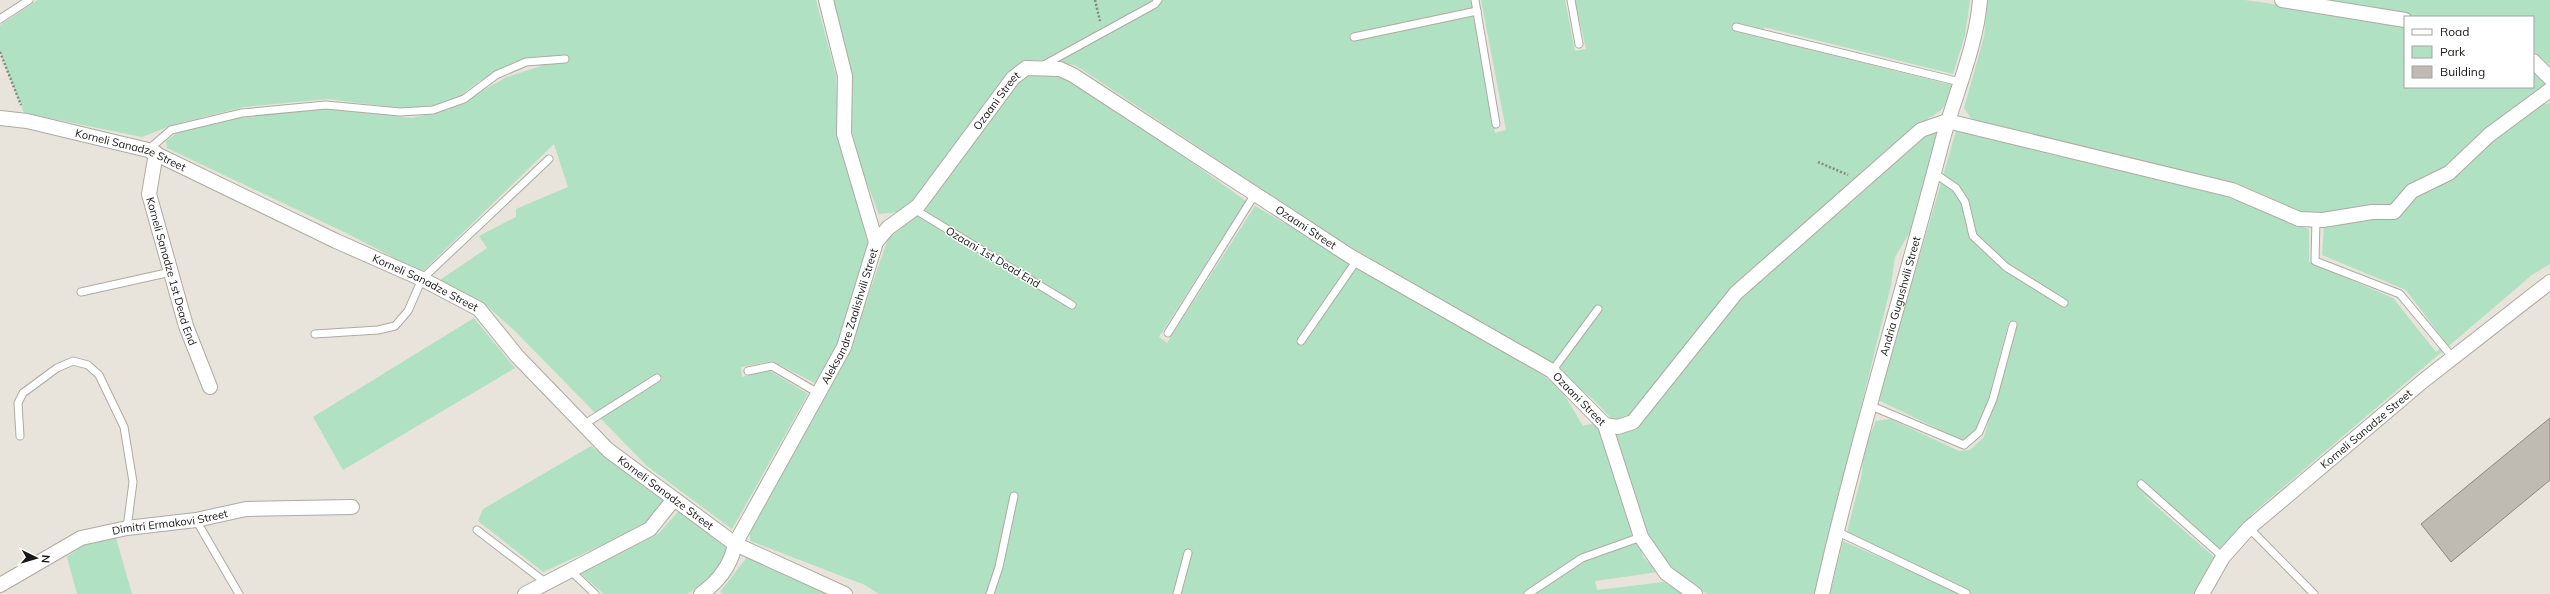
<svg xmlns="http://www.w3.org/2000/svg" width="2550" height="594" font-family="Mulish,sans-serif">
  <rect width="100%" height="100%" fill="#e8e3db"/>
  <g fill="#afe1c2">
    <path d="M38,0H816L836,75L839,137L871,246L841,339L815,383L772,361L741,367L742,377L767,369L808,394L732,529L647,466L516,332L487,306L440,280L487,248L479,236L516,217V209L568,187L554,144L422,272L346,233L167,148L166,141L178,132L239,118L325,108L412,118L448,110L507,77L541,66L539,56L514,62L478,82L460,96L435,105L407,109L327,99L244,107L172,125L142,137L24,113L0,52V25Z"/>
    <path d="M831,0H1471L1495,133L1506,130L1481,0H1565L1575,51L1586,49L1575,0H1970L1965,35L1953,74L1764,27L1763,38L1952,85C1947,106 1945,109 1926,120L1807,224L1635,415L1618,420L1611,418L1595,401L1545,361L1334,237L1075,65C1048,62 1031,53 1009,72L914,203L899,212L879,214L856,156Z"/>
    <path d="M1988,0H2245L2405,23V87H2533V67L2550,84L2452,166L2394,207L2299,216L1983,125L1971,118L1964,108L1984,37Z"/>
    <path d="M2318,0H2550V66L2533,50V17H2423Z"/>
    <path d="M1031,73L1063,78L1135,122L1246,201L1159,337L1167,343L1255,206L1530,367L1559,386L1583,426L1598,422L1607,440L1643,557L1658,572L1595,581L1597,590L1664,582L1684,594H879L865,585L750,541V531L857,328L888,239L913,219L1020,79Z"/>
    <path d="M2550,103V264L2532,275L2254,512L2220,550L2140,492L2214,557L2194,594H1830L1843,541L1937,583L1940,576L1847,532L1862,474L1863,451L1876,421L1890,419L1959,451L1970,450L1984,437L2017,322L2009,321L1989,397L1976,431L1964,439L1957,438L1878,400L1956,131H1969L2251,203L2289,223L2309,229V262L2393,298L2436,352L2446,343L2406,290L2322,255L2324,225L2396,216L2418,192L2465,168L2501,132L2538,105Z"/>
    <path d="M1931,131L1938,132L1914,225L1895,257L1891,285L1815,594H1707L1674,572L1655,555L1612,430L1636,429L1729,306L1920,136Z"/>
    <path d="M474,318L515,368L343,470L313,417Z"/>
    <path d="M591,446L667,500L648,524L543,572L478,521L483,509Z"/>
    <path d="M679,511L728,549L717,569L704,583L687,594H604L580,573L659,533Z"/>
    <path d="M116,538L132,594H77L67,557L85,544Z"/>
    <path d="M747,557L829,594H723L720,592Z"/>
  </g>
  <path fill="#bfbbb3" stroke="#8d8982" d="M2550,418V480L2451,562L2421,524Z"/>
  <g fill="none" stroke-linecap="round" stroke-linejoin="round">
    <g stroke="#afaaa2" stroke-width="9">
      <g id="service">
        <path d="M1475,0L1496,124"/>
        <path d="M1571,0L1579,44"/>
        <path d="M0,19L29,0"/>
        <path d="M1736,27L1960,82"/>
        <path d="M1354,37L1477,11"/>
        <path d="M1042,66L1155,4L1158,0"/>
        <path d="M148,150L171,130L242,113L326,105L400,112L433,110L464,99L496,75L526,62L565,59"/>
        <path d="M1934,173L1956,188L1965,202L1973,236L2006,267L2064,303"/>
        <path d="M914,209L1072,305"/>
        <path d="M2316,220L2315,261L2400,294L2453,358"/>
        <path d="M81,292L171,272"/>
        <path d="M1168,333L1255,194"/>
        <path d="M315,334L378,330L395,326L408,311L422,279L549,159"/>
        <path d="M1301,341L1357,260"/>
        <path d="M748,371L772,366L818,393"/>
        <path d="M1552,371L1598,309"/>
        <path d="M1869,405L1964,445L1979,432L1993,399L2013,325"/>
        <path d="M583,425L657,378"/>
        <path d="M20,436L18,403L23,393L57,368L73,361L88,365L99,375L124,427L133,482L127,528"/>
        <path d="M2141,484L2223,557"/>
        <path d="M196,520L239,594"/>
        <path d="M2249,528L2314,594"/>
        <path d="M477,530L545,582"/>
        <path d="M1836,531L1966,593"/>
        <path d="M570,570L595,594"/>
        <path d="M990,594L999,567L1014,496"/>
        <path d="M1177,594L1188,553"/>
        <path d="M1528,594L1582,558L1641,537"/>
      </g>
    </g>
    <g stroke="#afaaa2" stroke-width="16">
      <g id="minor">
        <path d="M2282,0L2405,20"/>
        <path d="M2533,61L2550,78"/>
        <path id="s1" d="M0,118L27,121L148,150L336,241L422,279L479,309L517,356L608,450L735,544L845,594"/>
        <path id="s2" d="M156,153L149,194L186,326L210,387"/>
        <path id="s3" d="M876,242L888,228L918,206L1013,78L1026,68L1060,69L1073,75L1350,256L1552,371L1605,425L1641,537L1666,573L1695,594"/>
        <path d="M1605,425L1618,427L1633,422L1736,293L1921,130L1947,121L2232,190L2299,219L2323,220L2372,212H2394L2412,191L2449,173L2489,135L2550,90"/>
        <path id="s4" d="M0,585L81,538L127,528L196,520L246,509L352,507"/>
        <path d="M525,594L650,529L674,499"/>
        <path id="s5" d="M701,594C719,581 731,566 735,544L844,347L876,242L844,134L845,76L826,0"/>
        <path id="s6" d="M1822,594C1856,443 1902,296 1941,146C1953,98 1976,50 1980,0"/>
        <path id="s7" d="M2202,594L2223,557L2249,528L2423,381L2550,282"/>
      </g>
    </g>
    <g stroke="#8a8781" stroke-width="2.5" stroke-dasharray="2 2" stroke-linecap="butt">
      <path d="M1095,0L1100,21"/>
      <path d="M0,52L21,105"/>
      <path d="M1818,162L1848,175"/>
    </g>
    <use href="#service" stroke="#fff" stroke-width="7"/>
    <use href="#minor" stroke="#fff" stroke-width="14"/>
  </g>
  <g text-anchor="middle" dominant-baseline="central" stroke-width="3" stroke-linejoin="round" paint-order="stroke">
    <g font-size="11" fill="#181714" stroke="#fff">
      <text stroke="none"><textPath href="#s3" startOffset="187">Ozaani Street</textPath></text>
      <text stroke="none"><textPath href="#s1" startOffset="135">Korneli Sanadze Street</textPath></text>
      <text stroke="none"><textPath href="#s3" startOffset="558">Ozaani Street</textPath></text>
      <text transform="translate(993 257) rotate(31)">Ozaani 1st Dead End</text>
      <text stroke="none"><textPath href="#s2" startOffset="122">Korneli Sanadze 1st Dead End</textPath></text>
      <text stroke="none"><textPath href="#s1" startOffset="459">Korneli Sanadze Street</textPath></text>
      <text stroke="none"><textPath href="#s6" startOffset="308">Andria Gugushvili Street</textPath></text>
      <text stroke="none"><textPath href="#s5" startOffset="318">Aleksandre Zaalishvili Street</textPath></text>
      <text stroke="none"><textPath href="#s3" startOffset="882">Ozaani Street</textPath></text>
      <text stroke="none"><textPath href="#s7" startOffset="235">Korneli Sanadze Street</textPath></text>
      <text stroke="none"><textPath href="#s1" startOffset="782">Korneli Sanadze Street</textPath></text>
      <text stroke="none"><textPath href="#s4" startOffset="184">Dimitri Ermakovi Street</textPath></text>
    </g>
  </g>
  <rect x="2404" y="16" width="130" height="72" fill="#ffffff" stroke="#a3a2a1"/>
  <rect x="2412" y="29" width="20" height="6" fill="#ffffff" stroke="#a3a2a1"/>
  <text x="2440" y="36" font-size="12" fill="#181714">Road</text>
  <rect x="2412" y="46" width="20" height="12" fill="#afe1c2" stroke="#a3a2a1"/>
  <text x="2440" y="56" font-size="12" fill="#181714">Park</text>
  <rect x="2412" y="66" width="20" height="12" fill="#bfbbb3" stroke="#a3a2a1"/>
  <text x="2440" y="76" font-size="12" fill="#181714">Building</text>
  <g transform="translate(36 558) rotate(95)" stroke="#ffffff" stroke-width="3" paint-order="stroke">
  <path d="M0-3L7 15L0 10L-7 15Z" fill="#181714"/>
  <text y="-6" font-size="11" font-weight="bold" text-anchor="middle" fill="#181714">N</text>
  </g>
</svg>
